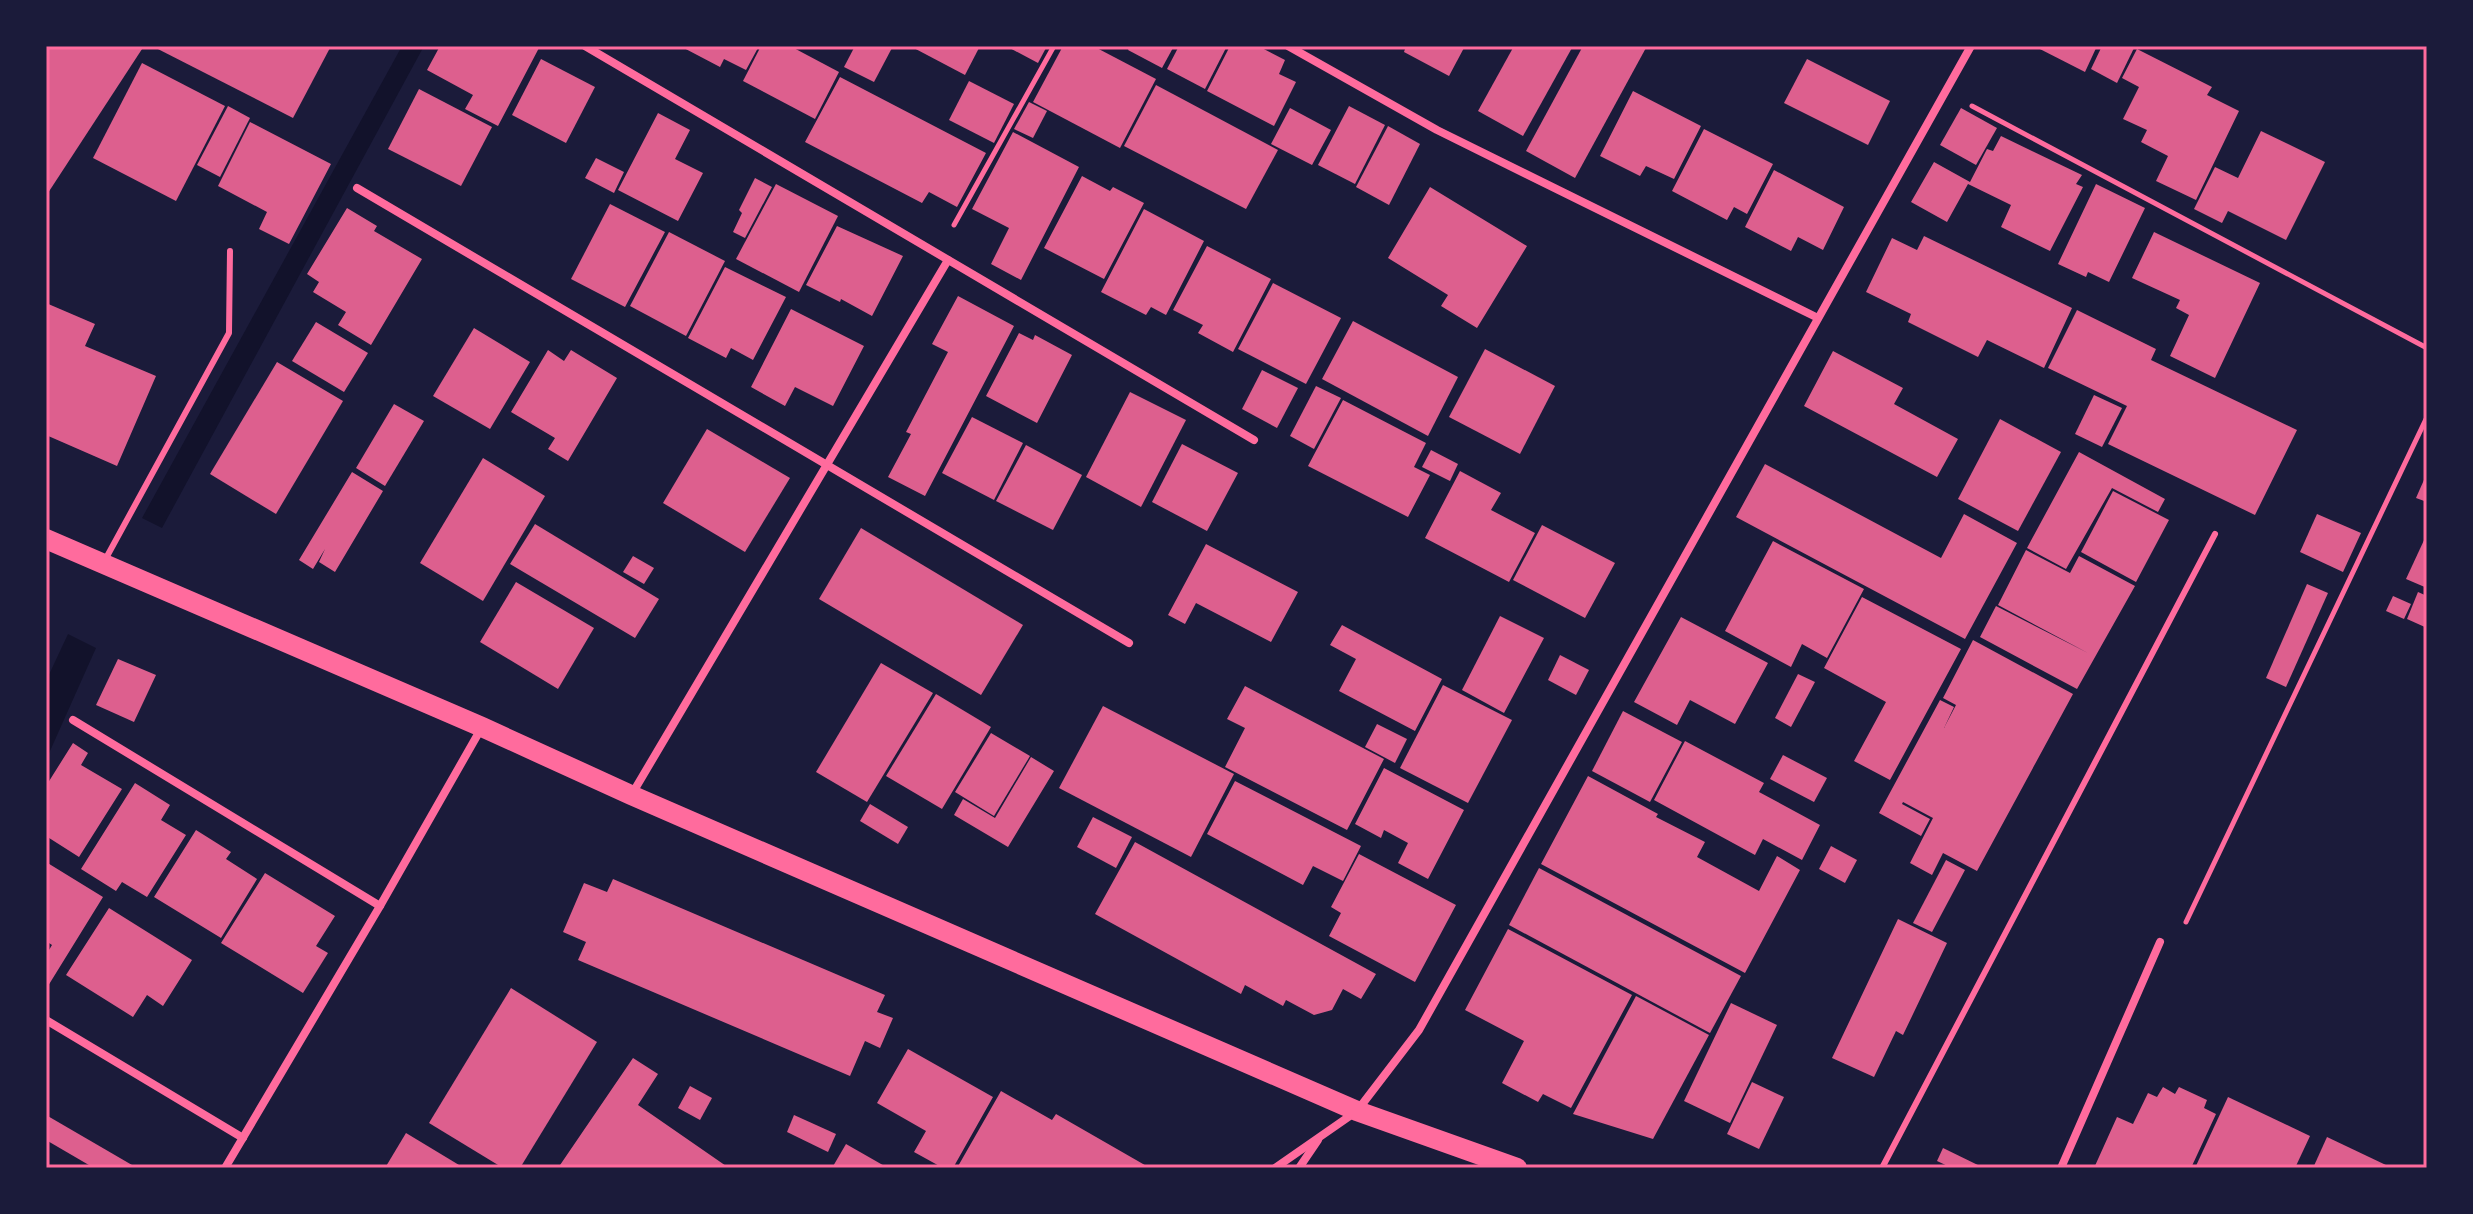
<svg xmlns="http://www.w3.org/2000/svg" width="2473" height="1214" font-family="'Fira Sans Condensed',sans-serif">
  <rect width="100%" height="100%" fill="#1b1b3a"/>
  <g fill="#12122b">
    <path d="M402,46H424L162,528L142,518Z"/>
    <path d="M68,634L96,648L46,760V681Z"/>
  </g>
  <g fill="#dd5f8e">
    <path d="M46,46H144L46,196Z"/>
    <path d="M152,46H331L293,118Z"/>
    <path d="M440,46H540L498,126L465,109L473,95L427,70Z"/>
    <path d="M680,46H759L746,70L724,59L720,67Z"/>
    <path d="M761,46H790L839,72L815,119L743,81Z"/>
    <path d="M855,46H893L874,82L844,67Z"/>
    <path d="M910,46H980L965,75Z"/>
    <path d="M1006,46H1047L1038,63Z"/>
    <path d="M1063,46H1093L1156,79L1120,148L1033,102Z"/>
    <path d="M1130,46H1174L1162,68L1128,50Z"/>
    <path d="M1179,46H1227L1205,89L1167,69Z"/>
    <path d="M1230,46H1258L1285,60L1279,74L1296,82L1274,126L1207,91Z"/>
    <path d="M1406,46H1465L1449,76L1404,52Z"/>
    <path d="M1514,46H1573L1523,136L1478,111Z"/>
    <path d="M1583,46H1647L1575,178L1526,151Z"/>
    <path d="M2034,46H2097L2085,72Z"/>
    <path d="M2102,46H2135L2117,83L2091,69Z"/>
    <path d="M2137,49L2212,87L2207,95L2239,111L2196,200L2156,181L2168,156L2141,142L2147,130L2123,119L2139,87L2122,78Z"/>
    <path d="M541,59L595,87L566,143L512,115Z"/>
    <path d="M1807,59L1890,101L1868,145L1784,103Z"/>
    <path d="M142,63L225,106L176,201L93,158Z"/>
    <path d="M840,77L986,153L957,207L929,192L922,203L805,142Z"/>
    <path d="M969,81L1014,104L994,143L949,120Z"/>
    <path d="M1156,85L1278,150L1246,209L1124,146Z"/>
    <path d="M419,89L492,127L461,186L388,149Z"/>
    <path d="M1633,91L1701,126L1674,179L1646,166L1640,176L1600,156Z"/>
    <path d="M1029,102L1047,111L1033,138L1014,129Z"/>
    <path d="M228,106L250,118L220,177L197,165Z"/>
    <path d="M1349,106L1385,125L1355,184L1318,165Z"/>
    <path d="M1290,108L1331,130L1312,165L1271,144Z"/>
    <path d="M1961,108L1997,128L1976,165L1940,145Z"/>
    <path d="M658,113L690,130L675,159L703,173L678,221L618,190Z"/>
    <path d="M250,122L331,164L289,244L259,229L267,212L218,186Z"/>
    <path d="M1388,126L1420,144L1389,205L1356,187Z"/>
    <path d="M1704,129L1773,164L1747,214L1734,207L1727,220L1672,191Z"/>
    <path d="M2261,131L2325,162L2286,240L2228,211L2222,223L2194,209L2215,167L2238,178Z"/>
    <path d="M1013,132L1079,167L1021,280L991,264L1009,228L972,209Z"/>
    <path d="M2001,136L2082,175L2076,184L2083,187L2050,251L2001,227L2011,205L1968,184L1947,222L1911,202L1934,162L1970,182L1987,149L1993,151Z"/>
    <path d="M596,158L624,172L614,193L585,178Z"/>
    <path d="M1774,170L1844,207L1823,250L1798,237L1791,251L1745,227Z"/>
    <path d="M1082,176L1110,191L1113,187L1144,203L1104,279L1044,248Z"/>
    <path d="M755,178L772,187L745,238L733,232L742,213L739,210Z"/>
    <path d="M776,184L838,216L799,292L736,259Z"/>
    <path d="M2096,184L2145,208L2109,282L2088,272L2086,277L2058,264Z"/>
    <path d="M1430,187L1527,246L1477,328L1441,306L1448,295L1388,258Z"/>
    <path d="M610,204L665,232L625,307L571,279Z"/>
    <path d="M347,208L377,226L374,231L422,259L371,345L338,325L346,312L313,292L319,282L307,274Z"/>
    <path d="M1144,209L1204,241L1166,315L1151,307L1146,315L1101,292Z"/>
    <path d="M837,226L903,256L872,316L841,299L840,302L806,285Z"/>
    <path d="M669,232L725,261L686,336L630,306Z"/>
    <path d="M2154,232L2260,283L2215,378L2170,356L2189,315L2176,308L2180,300L2132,278Z"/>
    <path d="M1924,236L2072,308L2044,368L1987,340L1978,357L1908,322L1911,314L1866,292L1892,238L1917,250Z"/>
    <path d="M1207,246L1271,279L1233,352L1198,333L1203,325L1173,310Z"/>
    <path d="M725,267L786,297L753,360L731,348L726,358L688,338Z"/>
    <path d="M1273,283L1341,318L1306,384L1238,349Z"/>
    <path d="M958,296L1014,326L925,496L888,477L911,434L906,432L948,352L932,344Z"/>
    <path d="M46,303L95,324L85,346L156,376L117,466L46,435Z"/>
    <path d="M791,309L864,346L833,406L795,387L785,406L751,387Z"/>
    <path d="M2077,310L2156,349L2151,360L2297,430L2255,515L2108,444L2127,406L2048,368Z"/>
    <path d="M1353,321L1458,377L1428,436L1322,379Z"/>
    <path d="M316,322L368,353L344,392L292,361Z"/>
    <path d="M474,328L530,362L490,429L433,396Z"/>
    <path d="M1019,333L1033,340L1035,335L1072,355L1037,423L986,396Z"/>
    <path d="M1485,349L1555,386L1520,454L1449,417Z"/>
    <path d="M548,350L564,361L571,350L617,378L568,461L548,449L555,438L511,412Z"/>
    <path d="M1833,351L1903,388L1894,404L1958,439L1937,477L1804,406Z"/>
    <path d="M277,362L343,401L276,514L210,474Z"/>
    <path d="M1262,370L1298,388L1277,428L1242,409Z"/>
    <path d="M1316,386L1341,398L1314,449L1290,436Z"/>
    <path d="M1130,392L1186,420L1141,507L1086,477Z"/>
    <path d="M2094,395L2122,408L2102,447L2075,434Z"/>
    <path d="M1343,400L1426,443L1414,467L1430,475L1408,517L1308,466Z"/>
    <path d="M394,404L424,421L385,486L356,468Z"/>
    <path d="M972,417L1023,443L994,500L942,473Z"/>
    <path d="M2000,419L2061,452L2018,531L1958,499Z"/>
    <path d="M707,429L790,478L745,552L663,503Z"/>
    <path d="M1182,444L1238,473L1207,531L1152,502Z"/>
    <path d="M1026,445L1082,475L1053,530L996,501Z"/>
    <path d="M1431,450L1458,464L1450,481L1422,467Z"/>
    <path d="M2079,452L2165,499L2158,512L2112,488L2066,569L2027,548Z"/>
    <path d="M483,458L545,496L483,601L420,563Z"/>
    <path d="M1765,464L1941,558L1964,514L2017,543L1965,639L1736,517Z"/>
    <path d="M1460,471L1501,493L1491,510L1535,533L1509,582L1425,538Z"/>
    <path d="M352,472L383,491L335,572L319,562L325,549L313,569L299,560Z"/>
    <path d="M2427,473V502L2416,498Z"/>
    <path d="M2113,491L2169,520L2136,582L2081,552Z"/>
    <path d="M2317,514L2361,533L2343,572L2300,552Z"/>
    <path d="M535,524L659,599L635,638L510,564Z"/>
    <path d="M1542,525L1615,563L1585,618L1513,580Z"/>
    <path d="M861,528L1023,625L981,695L819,599Z"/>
    <path d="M2425,538L2427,539V588L2406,579Z"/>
    <path d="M1773,541L1864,589L1827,658L1802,644L1791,667L1725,631Z"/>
    <path d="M1206,544L1298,592L1271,642L1196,603L1185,624L1168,615Z"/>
    <path d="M2026,550L2070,573L2079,556L2135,586L2077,689L1980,637L1996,606L2088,653L1998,605Z"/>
    <path d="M633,556L654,568L644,584L623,572Z"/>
    <path d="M516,582L594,628L558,689L480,642Z"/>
    <path d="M2307,584L2328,593L2286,687L2266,678Z"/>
    <path d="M2418,592L2427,596V628L2407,619Z"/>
    <path d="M2393,596L2411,604L2404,619L2386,611Z"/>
    <path d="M1862,597L1961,649L1890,780L1854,761L1886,702L1824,668Z"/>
    <path d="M1500,616L1544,638L1504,713L1462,690Z"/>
    <path d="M1681,617L1768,663L1735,724L1690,700L1677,725L1634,702Z"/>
    <path d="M1342,625L1442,679L1415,731L1339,691L1356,659L1330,645Z"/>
    <path d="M1973,640L2073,694L1977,871L1943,853L1932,875L1910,863L1933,818L1903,802L1902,804L1930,819L1921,836L1879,813L1940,700L1954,707L1944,728L1956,705L1943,698Z"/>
    <path d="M1560,655L1589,670L1576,695L1548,680Z"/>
    <path d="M118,659L156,675L134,722L96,705Z"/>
    <path d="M881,663L933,693L867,802L816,772Z"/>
    <path d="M1798,674L1815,682L1791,727L1775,718Z"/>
    <path d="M1443,685L1512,720L1468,803L1400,768Z"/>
    <path d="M1245,686L1384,759L1347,830L1225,767L1245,728L1227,719Z"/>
    <path d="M936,694L991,727L942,809L886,776Z"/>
    <path d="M1103,706L1234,774L1191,857L1059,788Z"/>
    <path d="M1623,711L1682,742L1650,802L1592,771Z"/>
    <path d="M1377,724L1407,739L1395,763L1365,747Z"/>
    <path d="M991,733L1030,756L994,816L955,792Z"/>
    <path d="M1685,741L1764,783L1759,792L1820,825L1802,860L1763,839L1755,855L1654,800Z"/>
    <path d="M73,743L88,753L81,765L122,789L79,857L46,836V786Z"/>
    <path d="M1783,755L1827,778L1814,802L1770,779Z"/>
    <path d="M1031,757L1054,771L1008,847L954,815L963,799L995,818Z"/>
    <path d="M1384,768L1464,810L1428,879L1398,863L1408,843L1384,830L1381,838L1355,824Z"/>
    <path d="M1588,776L1658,814L1656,817L1705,842L1697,857L1759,891L1777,856L1800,870L1745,973L1541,864Z"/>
    <path d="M1235,781L1361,846L1343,881L1313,866L1303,885L1207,834Z"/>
    <path d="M135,783L170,805L161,820L186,835L147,897L122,882L116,891L81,869Z"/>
    <path d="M870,804L908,827L898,844L860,821Z"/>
    <path d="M1093,817L1132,837L1116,868L1077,847Z"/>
    <path d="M196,830L231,852L226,859L257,879L221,938L154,897Z"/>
    <path d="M1135,842L1376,974L1361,999L1343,989L1332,1010L1314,1015L1286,1000L1283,1006L1245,985L1241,994L1095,914Z"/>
    <path d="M1831,846L1857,860L1845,883L1819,869Z"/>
    <path d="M1359,854L1456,905L1415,982L1329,936L1341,913L1331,907Z"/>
    <path d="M1946,860L1965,870L1932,932L1913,923Z"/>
    <path d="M46,862L103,897L48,986L46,985V955L52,945L46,941Z"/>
    <path d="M1539,868L1741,976L1710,1033L1509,925Z"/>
    <path d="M265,873L335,916L316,946L328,953L303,993L221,943Z"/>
    <path d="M613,879L885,995L877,1012L893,1018L880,1048L865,1041L850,1076L578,960L586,942L563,932L584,883L607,892Z"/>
    <path d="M109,908L192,960L163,1006L147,995L133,1017L66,975Z"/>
    <path d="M1898,919L1947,943L1903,1035L1896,1031L1874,1077L1832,1058Z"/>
    <path d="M1508,929L1632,995L1571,1108L1543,1094L1538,1102L1502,1083L1524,1041L1465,1010Z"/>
    <path d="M511,988L597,1042L520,1168H503L429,1123Z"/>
    <path d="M1636,996L1709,1035L1653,1139L1573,1114Z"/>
    <path d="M1731,1003L1777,1025L1730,1123L1684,1101Z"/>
    <path d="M908,1049L993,1097L953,1168H943L914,1152L926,1131L877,1103Z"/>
    <path d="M633,1058L658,1074L638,1105L729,1168H558Z"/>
    <path d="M1752,1082L1784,1097L1759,1149L1727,1134Z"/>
    <path d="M690,1086L712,1098L700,1120L678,1108Z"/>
    <path d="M2163,1087L2175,1094L2179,1087L2207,1100L2204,1108L2216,1114L2191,1168H2094L2117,1117L2133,1124L2148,1093L2157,1097Z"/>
    <path d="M1001,1091L1052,1120L1056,1114L1150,1168H957Z"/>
    <path d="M2228,1097L2310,1136L2295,1168H2195Z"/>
    <path d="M46,1115L132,1165L130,1168H94L46,1140Z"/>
    <path d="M794,1115L836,1134L828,1152L787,1132Z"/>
    <path d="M406,1133L464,1168H385Z"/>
    <path d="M2327,1137L2388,1166L2387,1168H2313Z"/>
    <path d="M846,1144L888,1168H832Z"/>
    <path d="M1943,1148L1984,1168H1952L1937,1161Z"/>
  </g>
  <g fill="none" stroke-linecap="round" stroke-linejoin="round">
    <g stroke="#ff6b9d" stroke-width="5">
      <path d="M1972,106L2427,348"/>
      <path d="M954,225L1054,46"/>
      <path d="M2186,922L2427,417"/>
    </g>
    <g stroke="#ff6b9d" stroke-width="6">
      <path d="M105,560L229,333L230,251"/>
      <path d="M1882,1168L2215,534"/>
    </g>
    <g stroke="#ff6b9d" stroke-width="8">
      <path d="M585,46L1254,440"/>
      <path d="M1288,46L1437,130L1818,318"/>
      <path d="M357,188L1129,643"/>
      <path d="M73,720L380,906"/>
      <path d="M632,794L948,260"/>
      <path d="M46,1020L243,1138"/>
      <path d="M225,1168L380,906L482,727"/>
      <path d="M1275,1168L1357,1111L1419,1030L1971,46"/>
      <path d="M1299,1168L1318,1140"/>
      <path d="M2061,1168L2160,942"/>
    </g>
    <path stroke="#ff6b9d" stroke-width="20" d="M46,539L482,727L631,795L1357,1111L1517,1168"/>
  </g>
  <rect width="2473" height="1214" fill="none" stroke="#1b1b3a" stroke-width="96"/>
  <rect x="48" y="48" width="2377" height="1118" fill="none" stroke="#ff6b9d" stroke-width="3"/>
</svg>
